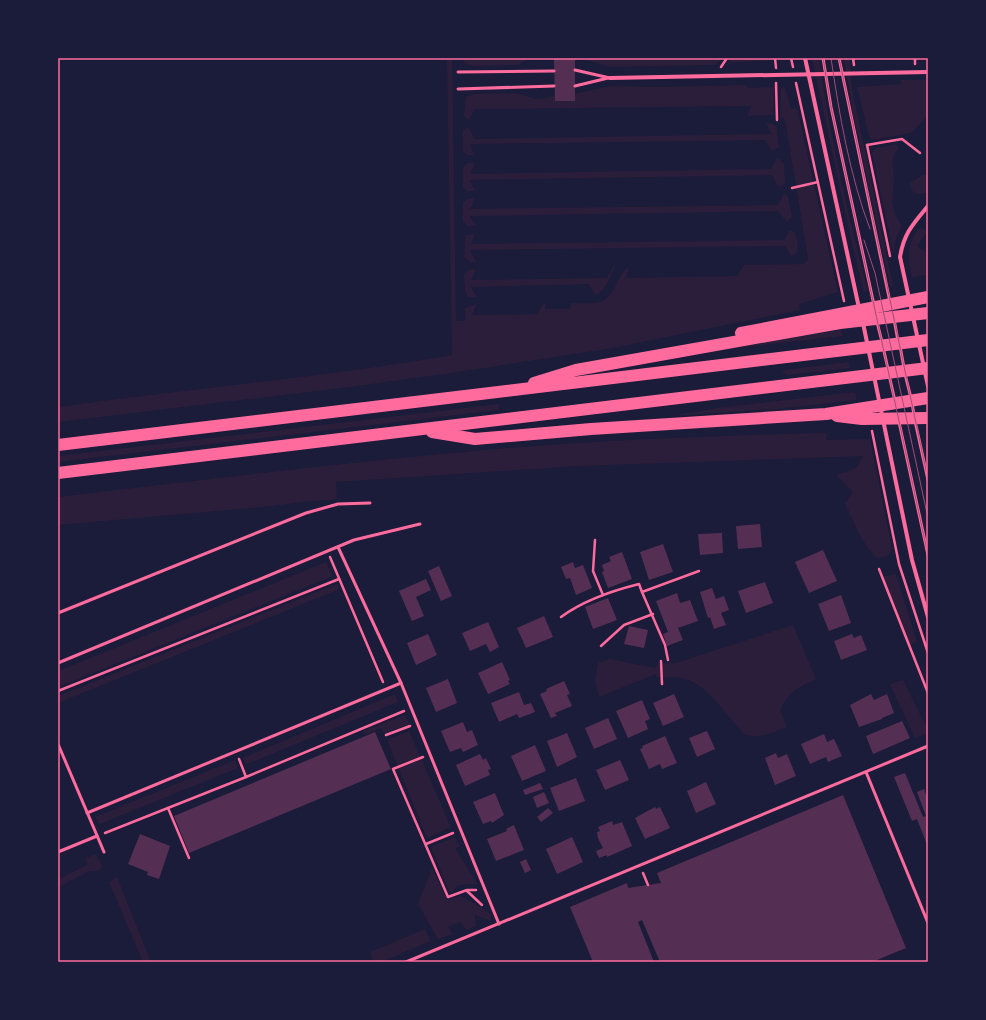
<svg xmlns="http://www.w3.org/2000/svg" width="986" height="1020" font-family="'Alegreya Sans',sans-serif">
  <rect width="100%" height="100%" fill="#1b1b3a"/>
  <g fill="#2a1e3b">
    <path d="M447,58H452L456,321H465V308L477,304L472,315L537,314L543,304H545V309H570L571,303C580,303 590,304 599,302C616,299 615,275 629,267L626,278L737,276L744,265L804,264L808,259L785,120L780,116L781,88L785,87L791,109L797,108L838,292L799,304L800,310L790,312L613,348L451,373L350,387L58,422V407C189,388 321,378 452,355Z"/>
    <path d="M463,58H530L518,65L472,66L464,63Z"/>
    <path d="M580,58H722L715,65L609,67Z"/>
    <path d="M732,58H773V60L728,63Z"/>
    <path d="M812,58H819C830,136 848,215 868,291L864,292L851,240Z"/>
    <path d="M844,58H849L852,88L893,286H890L853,113Z"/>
    <path d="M901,80H928V115L911,133L872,140L869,136L857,87L901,84Z"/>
    <path d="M747,85V88L774,87L773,115L747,116L751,106L474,109L469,120L464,116L466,97L474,94L517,93L535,99L547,98L555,95V101H575V94L611,86L658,87Z"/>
    <path d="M766,123L774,124L777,127L779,147L772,151L765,140L470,144L474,155H467L463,152V131L468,127L475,139L771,134Z"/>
    <path d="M896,144L898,149C889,161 894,165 894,178C893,200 888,205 902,226L895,241L894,255L872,153L876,148Z"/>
    <path d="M777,158L780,159L784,164L785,183L783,186L778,187L772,175L470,180L475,191H467L463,188V167L468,163H475L470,174L771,169Z"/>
    <path d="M923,175H928V193L918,194L912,191L910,183Z"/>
    <path d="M784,194L788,196L792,217L787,222L778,211L470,216L475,225L467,226L463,221V202L468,199L475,198L470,209L778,205Z"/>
    <path d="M919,228L928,231L917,246L926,253L928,250V275L912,277C907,259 907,244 919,228Z"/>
    <path d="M790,230L795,233C797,241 802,254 791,256L785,246L470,250L476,262H470L464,257L465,238L467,235L475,234L471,244L784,240Z"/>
    <path d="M613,267H615C610,277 606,291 595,295L589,284L471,287L477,297H468L465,291L464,274L468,270L476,269L471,280L607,278Z"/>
    <path d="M841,330L843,336L717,350L718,349Z"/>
    <path d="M848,362L850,368L787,375L783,372V370Z"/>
    <path d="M855,392L857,400L777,409L672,416L717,408Z"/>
    <path d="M499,404V410L58,462V456Z"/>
    <path d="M826,433V440L870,439L892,549C889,557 885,557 877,558C861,543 854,523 845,503L853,492L836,475L856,468L863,456L580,466L336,482L337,499L302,502L273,506L58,525V497C186,482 314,466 443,454C570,441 698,436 826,433Z"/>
    <path d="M326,562L333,576L58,687V671Z"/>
    <path d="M896,574L917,642L908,646L881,577Z"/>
    <path d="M337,584L340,589L58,703V696Z"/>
    <path d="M793,625L816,679C799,686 788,693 780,710L787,727C774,732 758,740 744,734C726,716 709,684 682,678C674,677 665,678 657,677L656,674L599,697L595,681L598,663L610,659L655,668L658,664L676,663Z"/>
    <path d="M903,680L928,730V733L915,738L890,684Z"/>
    <path d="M395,694L398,702L247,764L243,758Z"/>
    <path d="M405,715L409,724L384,733L381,728L365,735L363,731Z"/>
    <path d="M409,731L451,827L427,838L387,740Z"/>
    <path d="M235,760L238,768L100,824L95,817Z"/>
    <path d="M455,837L460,847L455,848L478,885L467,884L457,886L452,893L448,889L431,847Z"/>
    <path d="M96,854L103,867L97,871H90L58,887V879L87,865L86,858Z"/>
    <path d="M432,868L447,900L461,896L491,914V921L475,915L476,926L467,930L460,922L448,927L453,934L438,939L418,904Z"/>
    <path d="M117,877L151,962H143L109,882Z"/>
    <path d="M425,929L431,941L382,962H374L370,952Z"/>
  </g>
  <g fill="#542f53">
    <path d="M554,58H575V101H555Z"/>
    <path d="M760,524L762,547L738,549L736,526Z"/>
    <path d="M722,533L723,553L700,555L698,534Z"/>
    <path d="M663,544L673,572L649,580L640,552Z"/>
    <path d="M823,550L837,581L809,593L795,562Z"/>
    <path d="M622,552L632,579L608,588L602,572L604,571L602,565L611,561L609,557Z"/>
    <path d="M573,562L575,568L583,565L592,588L576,595L570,578L566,579L561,567Z"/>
    <path d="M439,566L452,596L441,601L428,571Z"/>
    <path d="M426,579L431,590L416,597L424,616L412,621L399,591Z"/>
    <path d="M765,582L773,603L746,613L738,591Z"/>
    <path d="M712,588L716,599L724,596L729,610L721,613L726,625L714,629L710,617L708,618L700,592Z"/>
    <path d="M677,593L680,603L690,600L698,621L678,628L683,640L667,646L663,634L668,632L656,601Z"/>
    <path d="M841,595L851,623L829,631L818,604Z"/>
    <path d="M608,598L617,620L593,629L585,607Z"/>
    <path d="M544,616L553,637L526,648L517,628Z"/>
    <path d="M488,622L499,647L490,652L486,644L470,651L462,633Z"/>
    <path d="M629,626L648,630L644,648L624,644Z"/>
    <path d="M428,634L437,655L416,665L407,643Z"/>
    <path d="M852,634L854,638L861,635L867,650L841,660L834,641Z"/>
    <path d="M502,662L510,680L508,681L510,684L488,694L478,673Z"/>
    <path d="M448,679L457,703L436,712L426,688Z"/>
    <path d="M564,681L570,694L567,695L572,706L555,713L557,716L551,718L540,694L547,691L546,689Z"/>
    <path d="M519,692L524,705L531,703L535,712L519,718L517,714L499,722L491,703Z"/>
    <path d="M674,694L684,717L663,726L653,703Z"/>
    <path d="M871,694L874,700L887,694L894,713L882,718V719L859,727L850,705Z"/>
    <path d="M642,700L650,719L645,721L648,729L628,738L616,711Z"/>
    <path d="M608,718L617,739L594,749L585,728Z"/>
    <path d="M902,721L910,738L873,754L866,736Z"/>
    <path d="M463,722L467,732L472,730L478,745L463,752L461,748L450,752L441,731Z"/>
    <path d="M707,731L715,749L697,757L689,738Z"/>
    <path d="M375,732L391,769L189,853L174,816Z"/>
    <path d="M567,733L577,757L557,767L547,741Z"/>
    <path d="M824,734L827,742L834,739L842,756L828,762L826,757L810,764L801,744Z"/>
    <path d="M665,736L677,763L662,769L660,764L649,769L640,749L643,748L642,746Z"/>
    <path d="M535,745L546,771L522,781L511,756Z"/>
    <path d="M776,753L778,758L787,754L796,776L775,785L765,758Z"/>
    <path d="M480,754L483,760L486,758L491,769L488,770L490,775L465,786L456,765Z"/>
    <path d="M620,760L629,780L605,790L596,770Z"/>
    <path d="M905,773L923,817L926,816L917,792L924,789L928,800V847L917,819L912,821L894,777Z"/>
    <path d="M576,778L585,801L559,811L550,788Z"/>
    <path d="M706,782L716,804L696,813L687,791Z"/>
    <path d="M540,783L543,789L525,795L523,790Z"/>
    <path d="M544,792L549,803L537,808L533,797Z"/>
    <path d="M495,793L504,815L492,823L491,821L483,824L473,802Z"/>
    <path d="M843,795L906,948L872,962H660L642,920L638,922L654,962H593L570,907L627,883L628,888L661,883L657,873Z"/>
    <path d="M655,807L656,809L660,807L670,828L645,839L635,818Z"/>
    <path d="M548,808L553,813L541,822L537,817Z"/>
    <path d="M612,821L613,825L622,822L632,846L607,857V855L599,858L596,851L603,848L598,838L597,832L600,831L598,827Z"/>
    <path d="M514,825L524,850L496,861L487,839L507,831L506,829Z"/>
    <path d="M140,834L170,846L159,879L147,875L148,872L128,864Z"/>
    <path d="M572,837L583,862L557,874L546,849Z"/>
    <path d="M526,859L531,870L525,873L520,862Z"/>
  </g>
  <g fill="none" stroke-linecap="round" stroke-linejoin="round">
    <g stroke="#ff6b9d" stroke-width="2.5">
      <path d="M775,58L776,68"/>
      <path d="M791,58L793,67"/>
      <path d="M853,58L854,65"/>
      <path d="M915,58V64"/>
      <path d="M721,67L727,58"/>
      <path d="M776,83L777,120"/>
      <path d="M796,83L844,301"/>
      <path d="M867,145L890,256"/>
      <path d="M867,145L902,139L920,153"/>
      <path d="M792,188L818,182"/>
      <path d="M872,431L899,564L928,653"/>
      <path d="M595,540L593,571L603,595"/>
      <path d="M330,557L383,682"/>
      <path d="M879,569L928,693"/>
      <path d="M561,617C584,600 611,591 639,584L642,592"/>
      <path d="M601,646L624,625L653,614"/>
      <path d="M668,660L665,645L642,592L699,571"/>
      <path d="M661,661L662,684"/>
      <path d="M58,691L339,579"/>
      <path d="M386,735L410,726"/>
      <path d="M423,757L393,769L448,897L467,890H476"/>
      <path d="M246,777L404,711"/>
      <path d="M168,808L189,858"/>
      <path d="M105,833L246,777L239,759"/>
      <path d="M426,844L453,833"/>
      <path d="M643,873L648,885"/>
      <path d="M467,891L482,905"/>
    </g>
    <g stroke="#ff6b9d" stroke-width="3">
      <path d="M823,58L831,107L874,305"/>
      <path d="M839,58L890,302"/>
      <path d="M575,70L610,78"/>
      <path d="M458,72L554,71"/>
      <path d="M575,86L608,78"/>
      <path d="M458,89L554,86"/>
      <path d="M894,319L898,341"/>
      <path d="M877,322L882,342"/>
      <path d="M900,346L904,368"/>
      <path d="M883,347L888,369"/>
      <path d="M905,374L911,398"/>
      <path d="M889,375L895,401"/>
      <path d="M912,403L914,415"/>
      <path d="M915,421L928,480"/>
      <path d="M899,422L928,555"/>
      <path d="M338,547L401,683L499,924"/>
      <path d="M58,613L306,513L338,504L370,503"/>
      <path d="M58,663L354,540L420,524"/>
      <path d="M58,744L104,852"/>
      <path d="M866,772L928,923"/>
      <path d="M87,813L401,683"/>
      <path d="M58,852L97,836"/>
      <path d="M406,962L928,746"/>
    </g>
    <g stroke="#ff6b9d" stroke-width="4">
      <path d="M805,58L859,308"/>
      <path d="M610,78L928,72"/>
      <path d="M928,206C913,224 904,233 900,257L928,386"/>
      <path d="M863,323L912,560L928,617"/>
    </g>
    <g stroke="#ff6b9d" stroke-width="12">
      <path d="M741,333L928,297"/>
      <path d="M534,383L576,370L840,323L928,313"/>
      <path d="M837,416L862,419L928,418"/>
      <path d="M432,432L475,439L591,429L826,414L928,398"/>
      <path d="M58,445L928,340"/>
      <path d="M58,473L928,368"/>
    </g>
    <g stroke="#a44b75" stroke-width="1">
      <path d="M823,58L831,107L928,555"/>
      <path d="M831,58C839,113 850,177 870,229"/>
      <path d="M839,58L928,480"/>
      <path d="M864,240L875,273L928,518"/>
    </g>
  </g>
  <rect width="986" height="1020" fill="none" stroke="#1b1b3a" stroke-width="118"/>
  <rect x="59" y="59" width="868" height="902" fill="none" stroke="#ff6b9d" stroke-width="1.5"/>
</svg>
